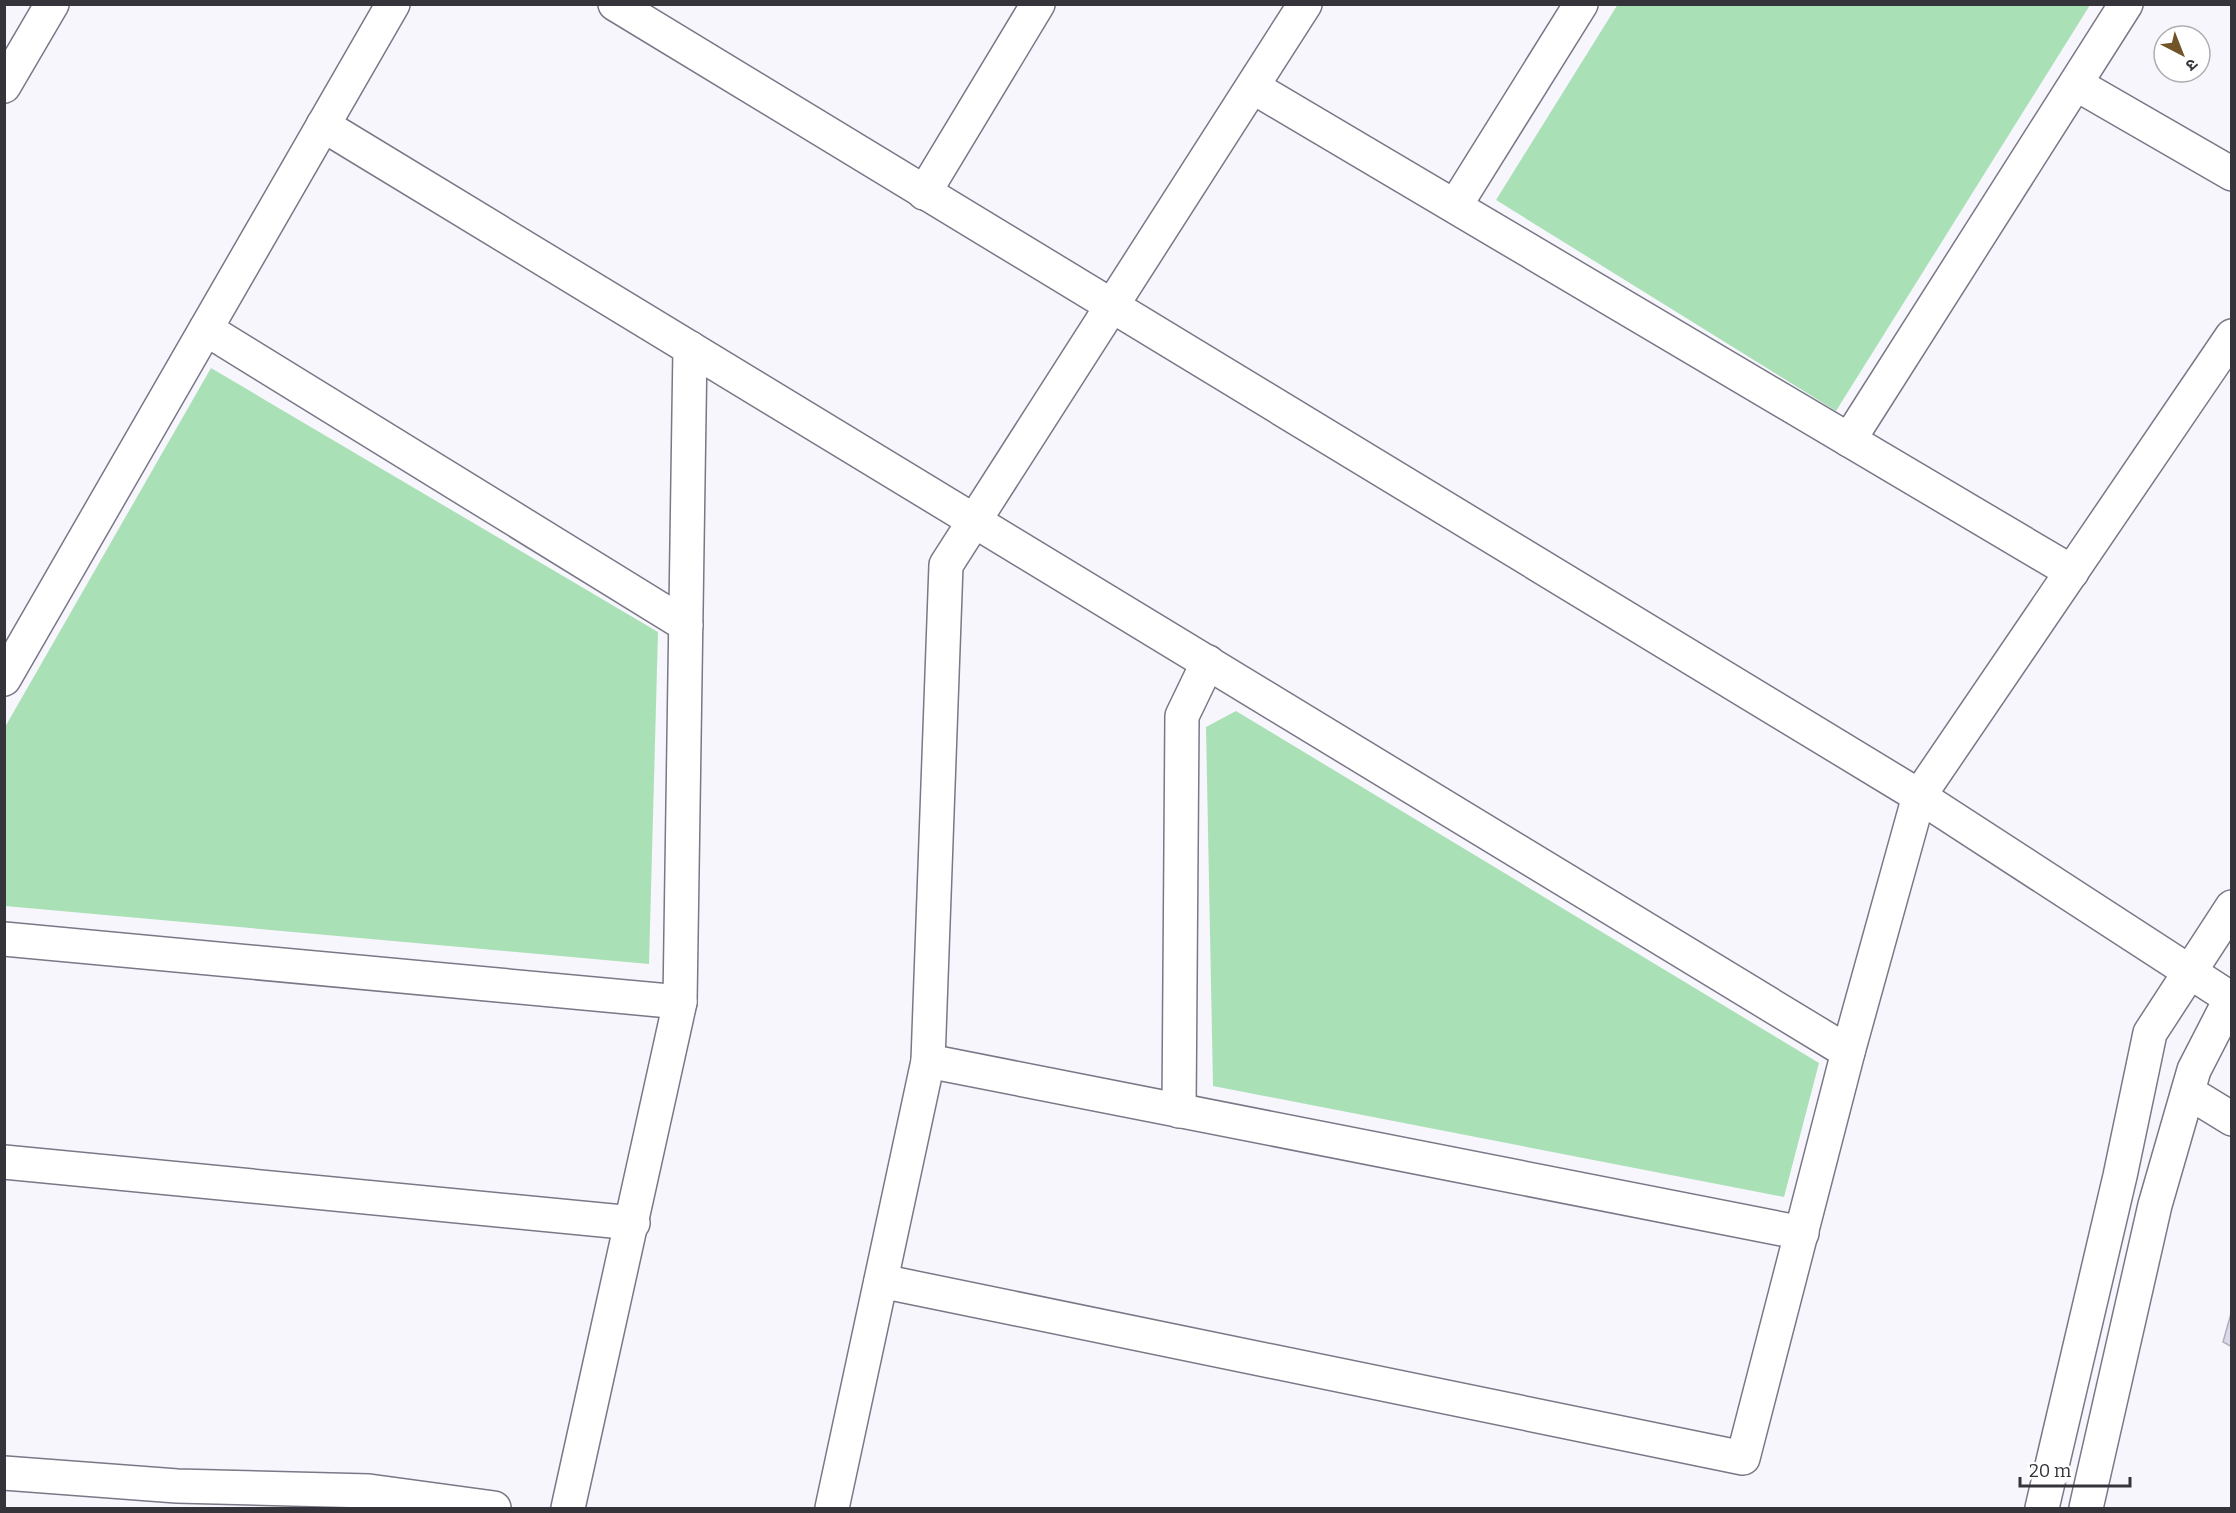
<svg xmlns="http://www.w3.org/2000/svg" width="2236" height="1513" font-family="Bitter,'Noto Sans Devanagari',serif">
  <rect width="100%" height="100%" fill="#f7f6fd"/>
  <g fill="#aae0b6">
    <path d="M1618,4H2090V5L1836,411L1496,200Z"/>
    <path d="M211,368L658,632L649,964L5,906V727Z"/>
    <path d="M1236,711L1819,1063L1784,1197L1213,1086L1206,727Z"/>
  </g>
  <path fill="#dbd8e9" stroke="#b1aebe" stroke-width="1.5" d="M2232,1310V1347L2223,1342Z"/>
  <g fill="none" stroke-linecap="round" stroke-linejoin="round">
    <g stroke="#7a7787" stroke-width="36">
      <g id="minor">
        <path d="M615,4L1919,796L2230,998"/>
        <path d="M2076,84L2232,174"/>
        <path d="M4,86L52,4"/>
        <path d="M1253,87L2072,572"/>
        <path d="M323,125L1848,1052"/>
        <path d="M924,193L1038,4"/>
        <path d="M1455,206L1581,4"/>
        <path d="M206,329L686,625"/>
        <path d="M1849,440L2126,4"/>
        <path d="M4,679L393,4"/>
        <path d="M4,939L680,1002"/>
        <path d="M928,1061L1802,1233"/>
        <path d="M2188,1092L2232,1119"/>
        <path d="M1179,1111L1182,716L1208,662"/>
        <path d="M4,1162L633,1223"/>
        <path d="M881,1281L1743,1458L1848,1052L1919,796L2232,336"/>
        <path d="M4,1473L177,1486L369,1491L494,1508"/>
        <path d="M568,1508L680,1002L690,348"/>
        <path d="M832,1508L928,1061L946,565L1305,4"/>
        <path d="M2042,1508L2120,1176L2150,1033L2232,907"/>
        <path d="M2086,1508L2155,1205L2194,1070L2232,996"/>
      </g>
    </g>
    <use href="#minor" stroke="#fff" stroke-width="33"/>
  </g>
  <rect width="2236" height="1513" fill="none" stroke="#35343a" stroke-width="12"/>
  <g transform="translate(2182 54) rotate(138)"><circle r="28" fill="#ffffff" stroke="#aeaeb0" stroke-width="1.5"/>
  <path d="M0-4.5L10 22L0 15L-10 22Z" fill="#715428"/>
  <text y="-9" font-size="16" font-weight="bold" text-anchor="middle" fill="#35343a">उ</text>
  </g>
  <path d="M2020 1477v9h110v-9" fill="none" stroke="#35343a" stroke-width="3"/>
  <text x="2029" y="1477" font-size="18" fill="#35343a" stroke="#ffffff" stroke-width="4.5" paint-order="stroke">20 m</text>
</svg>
